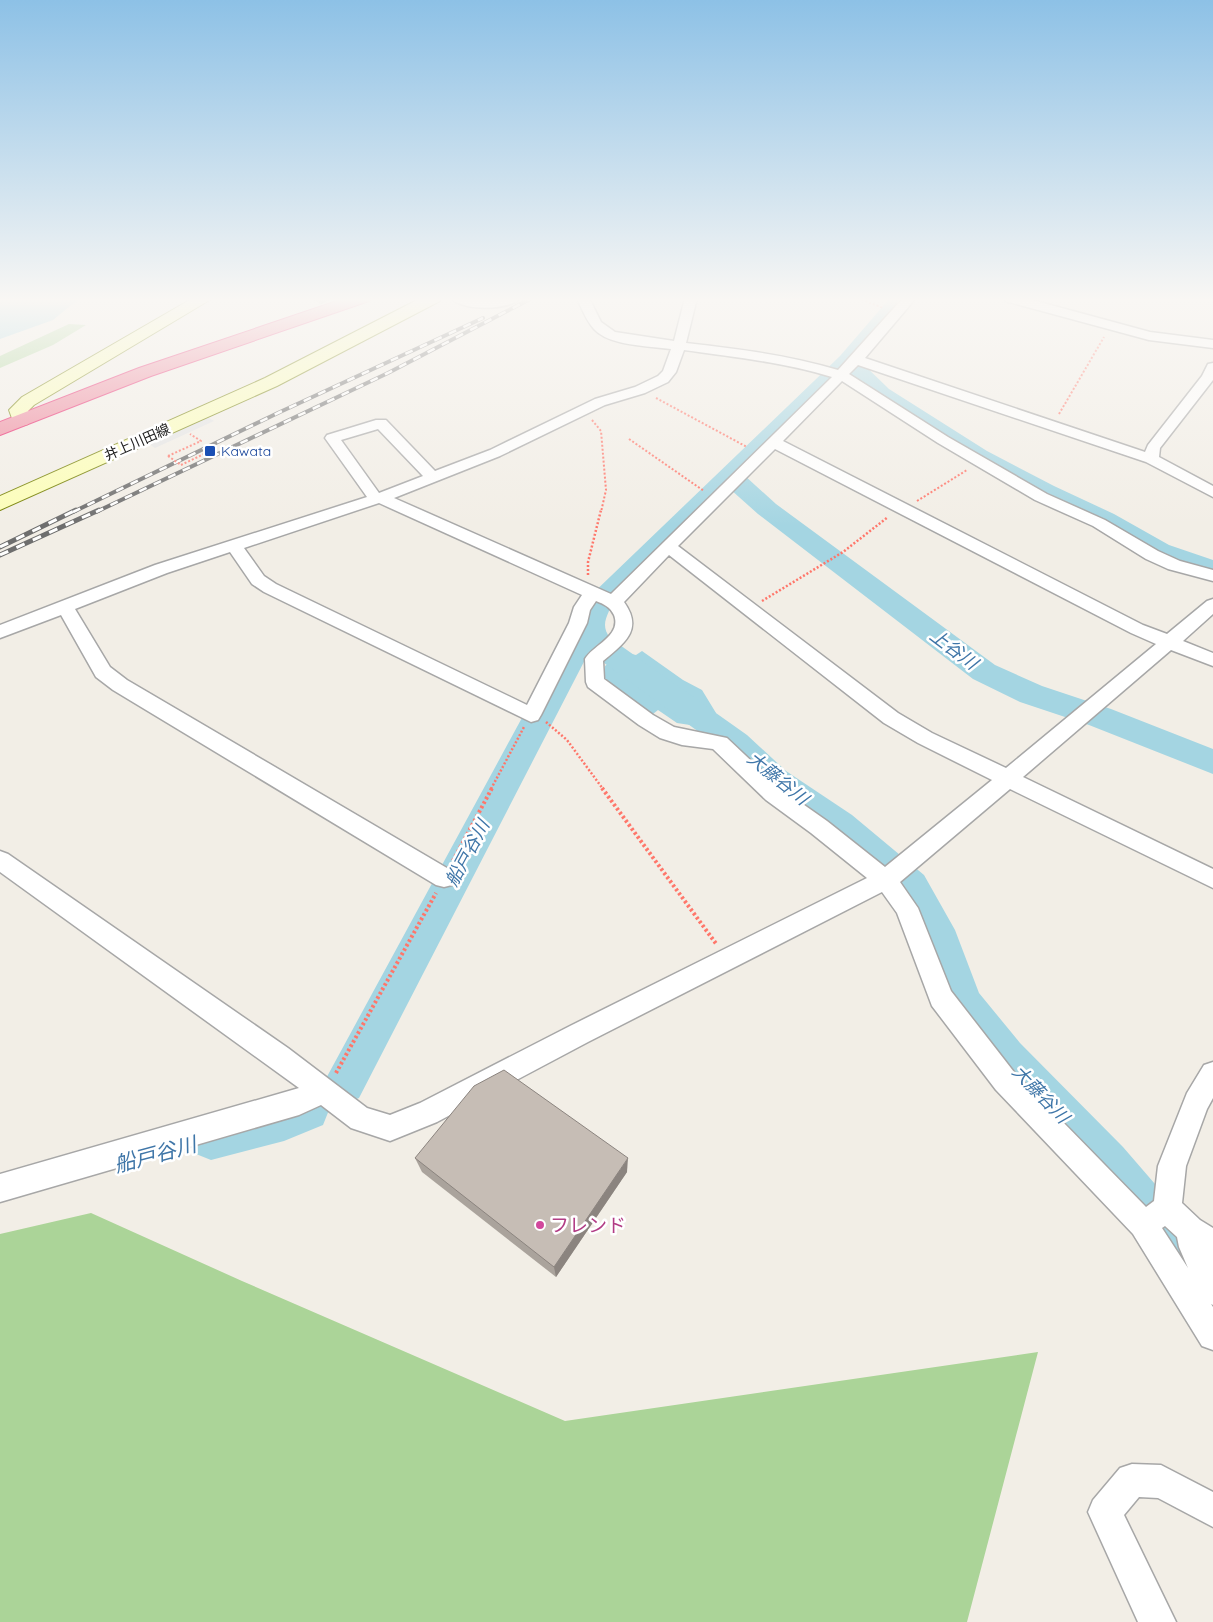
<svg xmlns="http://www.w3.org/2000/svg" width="1213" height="1622" font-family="Quicksand,'Noto Sans JP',sans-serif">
  <rect width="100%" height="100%" fill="#f2eee6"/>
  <g fill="#abd498">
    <path d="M69,324L86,325L53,345L0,368V356Z"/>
    <path d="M91,1213L242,1281L565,1421L1038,1352L967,1622H0V1234Z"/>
  </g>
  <path fill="#e4e4e4" d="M204,415L214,421L155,448L145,441Z"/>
  <g fill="#a4d5e2">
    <path d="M0,298H83L75,302L53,320L0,339Z"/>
    <path d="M642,651L683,680L702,690L716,713L698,729L690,725L677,723L658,710L653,714L605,680V666L623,652L636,655Z"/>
  </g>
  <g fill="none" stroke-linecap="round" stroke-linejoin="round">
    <g fill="#a4d5e2" fill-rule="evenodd">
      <path d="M890,298H910L859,360L889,389L987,451L1054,486L1114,514L1169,545L1213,560V578L1151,557L1096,524L1036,496L971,461L873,399L847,372L744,475L776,504L995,665L1042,686L1111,709L1213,749V774L1089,725L1020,702L973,679L758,514L730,489L609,611C604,622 603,628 610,638L747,735L786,771L852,815L924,875L955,930L979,993L1020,1043L1123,1147L1193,1228L1213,1264V1336L1196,1329L1161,1260L1093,1177L992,1071L949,1017L919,934L898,897L828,835L762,789L725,751L589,652L359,1098L344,1104L329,1098L323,1084L586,600L840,356Z"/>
      <path d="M308,1089L323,1095L329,1110L323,1125L284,1141L211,1160L196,1154L190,1139L196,1124C232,1109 272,1104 308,1089Z"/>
    </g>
    <g stroke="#a7a7a7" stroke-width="3">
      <g id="street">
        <path d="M450,298L486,300L521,298C507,311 464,311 450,298Z"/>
        <path d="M577,298H589L601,322L615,332L674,341L685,298H697L686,343C738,349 788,355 838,370L903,298H916L865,358L1145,452L1148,445L1202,376L1208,364L1213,363V380L1160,448L1159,457L1213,486V497L1146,462L858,365L849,374L948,437L1047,494L1105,520L1158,551L1180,561L1213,570V581L1168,569L1146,559L1093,526L1035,500L938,443L842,381L783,441L1143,625L1167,634L1207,601L1213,599V614L1183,641L1213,653V666L1171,650L1023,777L1213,869V888L1010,789L900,882L918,908L951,991L1014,1072L1146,1207L1154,1201L1158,1166L1187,1093L1204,1065L1213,1062V1098L1207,1109L1186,1166L1182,1203L1200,1220L1213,1228V1305L1211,1304L1213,1307V1350L1202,1346L1133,1234L996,1090L932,1006L897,913L882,892L588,1042L437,1122L390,1141L351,1128L321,1105L299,1115L0,1202V1174L299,1088L0,872V851L8,854L288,1048L367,1108L390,1115L420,1103L570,1026L867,878L811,833L766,800L713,749L682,745L660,738L639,725L588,687L586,682L585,659C593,645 622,636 614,615C610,607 604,604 596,601L590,610L587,623L541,715L538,720L531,722L264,592L252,584L230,552L167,573L75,609L110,667L127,680L452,871L455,878L452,885L444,887L436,885L113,690L96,677L61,615L0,638V625L155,565L367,497L325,438L327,435L376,420H386L435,471L490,450L595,399L635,387L658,376L663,371L671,349C649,346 609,346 594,329C586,320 582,309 577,298ZM684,350C734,357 783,362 832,377L611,594L394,498L500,456L605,405L645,393L668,382L676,372ZM378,429L423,476L379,493L341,440ZM775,449L1131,633L1156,644L1006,768L932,733L898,713L678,546ZM379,503L582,595L574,607L569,623L527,705L276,584L264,576L244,548ZM669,555L884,723L918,743L992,780L885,867L827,821L780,788L727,738L674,727L653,715L604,679L603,661C624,643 644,630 624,602ZM1165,1226L1177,1237L1179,1247L1188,1268L1162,1228Z"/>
        <path d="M1003,298H1025L1150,332L1213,340V348L1149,340L1005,301Z"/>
        <path d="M1132,1464L1161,1465L1213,1492V1527L1158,1498L1139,1497L1124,1515L1176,1622H1138L1088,1512L1093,1500L1120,1468Z"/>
      </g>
    </g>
    <g stroke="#747f00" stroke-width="2">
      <g id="secondary">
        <path d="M193,298H213L34,405L28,411L30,420L28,424L21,426L14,424L9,410L22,397Z"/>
        <path d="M421,298H442L440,301L277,386L0,510V496L265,378Z"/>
      </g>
    </g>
    <g stroke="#e91965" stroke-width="2">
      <path id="highway" d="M346,298H371L369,301L151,376L0,435V422L139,368Z"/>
    </g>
    <g stroke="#ff766a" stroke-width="2" stroke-dasharray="2 2" stroke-linecap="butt">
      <path d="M858,298L883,308"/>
      <path d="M656,398L747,447"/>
      <path d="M1059,414L1104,337"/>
      <path d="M592,420L601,431L606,490L601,512"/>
      <path d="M629,439L704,491"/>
      <path d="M168,456L201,441L190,434"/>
      <path d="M181,465L204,454"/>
      <path d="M917,501L967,470"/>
    </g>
    <g stroke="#ff766a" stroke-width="2.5" stroke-dasharray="2 2" stroke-linecap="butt">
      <path d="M588,575V562L601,510"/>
      <path d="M762,601L843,552L888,517"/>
      <path d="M546,722L567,740L603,789"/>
      <path d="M491,789L524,727"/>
    </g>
    <g stroke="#ff766a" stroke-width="4" stroke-dasharray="2.5 2.5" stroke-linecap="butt">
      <path d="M602,788L717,945"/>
      <path d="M453,861L492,788"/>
      <path d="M336,1073L436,893"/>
    </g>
    <use href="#street" fill="#fff" fill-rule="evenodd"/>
    <use href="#secondary" fill="#fcfeb7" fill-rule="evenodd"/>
    <use href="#highway" fill="#ee899e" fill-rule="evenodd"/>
    <g stroke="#6e6e6e" stroke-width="4">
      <g id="rail-far1">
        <path d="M73,512L280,412L483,318"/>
        <path d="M96,512L388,373L532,298"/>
      </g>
    </g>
    <g stroke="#6e6e6e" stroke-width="5">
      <g id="rail">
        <path d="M0,547L76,510"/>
        <path d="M0,555L99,510"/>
      </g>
    </g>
    <use href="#rail-far1" stroke="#fff" stroke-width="2.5" stroke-dasharray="8" stroke-linecap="butt"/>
    <use href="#rail" stroke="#fff" stroke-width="3" stroke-dasharray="9" stroke-linecap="butt"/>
    <path stroke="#ff766a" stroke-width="2" stroke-dasharray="2 2" stroke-linecap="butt" d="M168,456L181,465"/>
  </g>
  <g fill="#aaa39c">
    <path d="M308,298H333L321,304Z"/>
    <path d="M415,1158L627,1172L556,1277L422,1172Z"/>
  </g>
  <g fill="#8b847f">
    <path d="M320,298H333L321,304Z"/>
    <path d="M628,1158L627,1172L556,1277L554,1267Z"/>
  </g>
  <path fill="#c6bdb5" stroke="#8b847f" d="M504,1070L628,1158L554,1267L415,1158L474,1086Z"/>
  <linearGradient id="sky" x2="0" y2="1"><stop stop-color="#8dc1e6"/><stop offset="0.57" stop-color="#f9f7f4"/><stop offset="1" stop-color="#f9f7f4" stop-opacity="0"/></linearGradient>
  <rect width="1213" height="526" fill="url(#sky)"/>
  <rect fill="#1a4fb4" stroke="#fff" stroke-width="2" x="204" y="445" width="12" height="12" rx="2.5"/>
  <circle fill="#d1479c" stroke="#fff" stroke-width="2" cx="540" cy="1225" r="5"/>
  <g text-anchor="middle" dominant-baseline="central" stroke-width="5" stroke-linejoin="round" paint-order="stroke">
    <g font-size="14" fill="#202020" stroke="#fff">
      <text transform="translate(137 442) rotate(-24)">井上川田線</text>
    </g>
    <g font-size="14" fill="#164399" stroke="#fff" text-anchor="start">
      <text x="221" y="451">Kawata</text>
    </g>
    <g font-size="18" font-style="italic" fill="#3f76a8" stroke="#fff">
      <text transform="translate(954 649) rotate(37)">上谷川</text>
      <text transform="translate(778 778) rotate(39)">大藤谷川</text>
      <text transform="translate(467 853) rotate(-62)">船戸谷川</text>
      <text transform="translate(1041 1094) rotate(46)">大藤谷川</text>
    </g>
    <g font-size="19" fill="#b23c85" stroke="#fff" text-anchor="start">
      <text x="550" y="1225">フレンド</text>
    </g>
    <g font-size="21" font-style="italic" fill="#3f76a8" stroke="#fff">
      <text transform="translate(155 1154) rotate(-15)">船戸谷川</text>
    </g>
  </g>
</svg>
